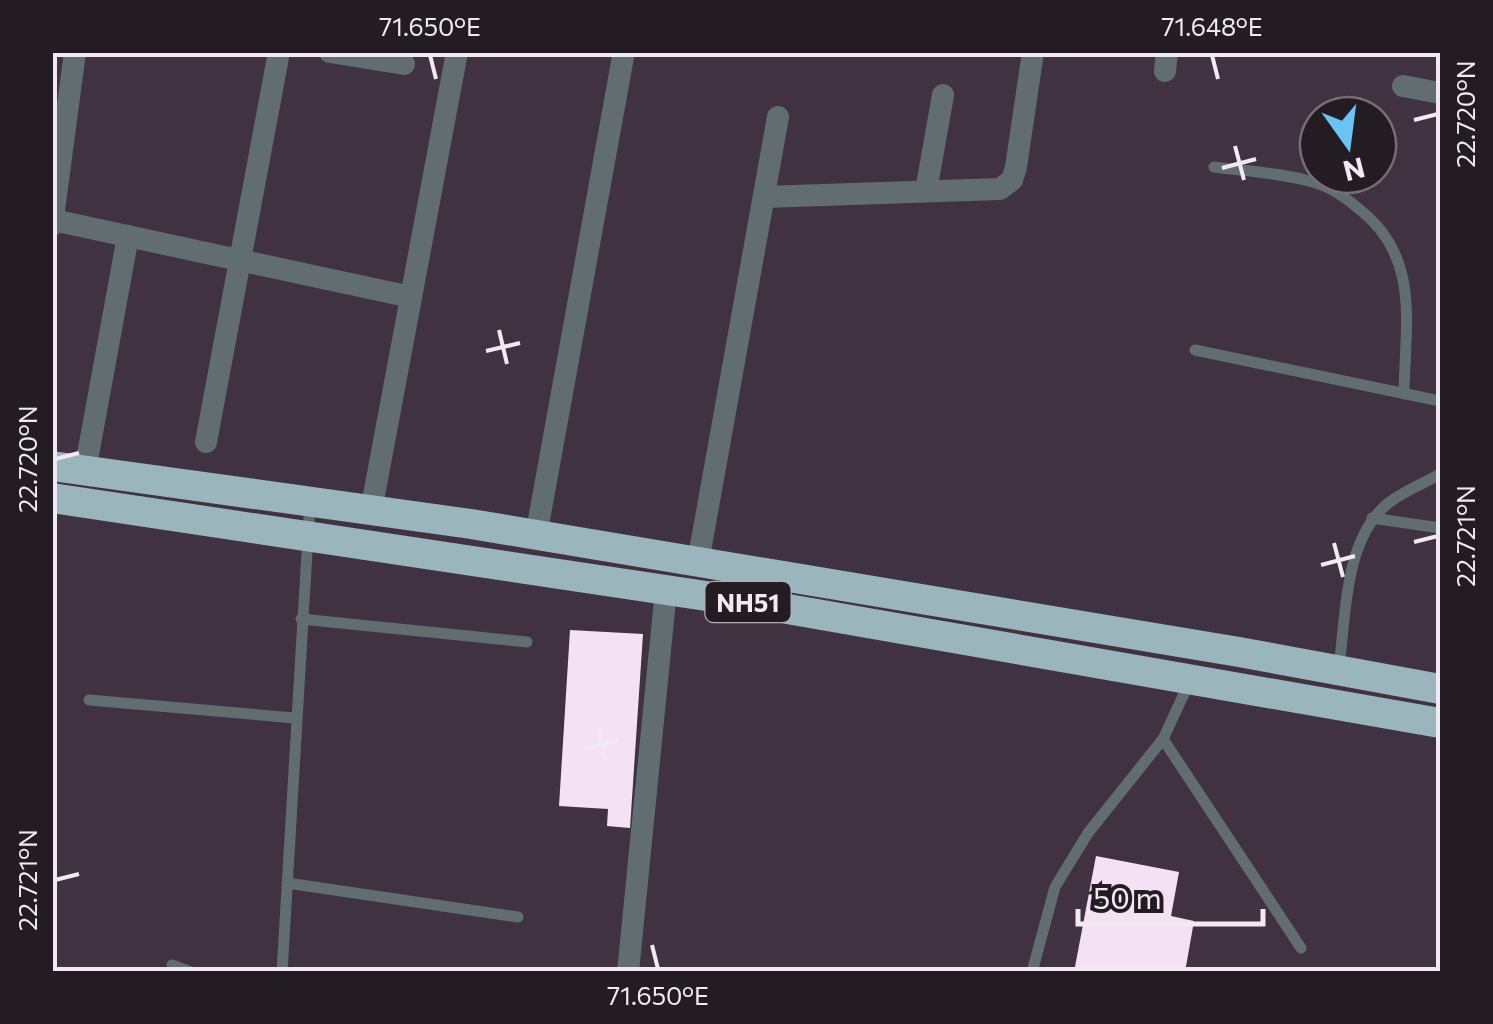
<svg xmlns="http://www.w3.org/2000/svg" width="1493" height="1024" font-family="Commissioner,sans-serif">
  <rect width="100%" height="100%" fill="#403240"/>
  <g fill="#f4e2f4">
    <path d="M570,630L643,634L630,828L607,826L608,809L559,806Z"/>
    <path d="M1096,856L1179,872L1171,916L1194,921L1185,972H1074Z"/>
  </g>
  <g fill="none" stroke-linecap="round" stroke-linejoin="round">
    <g stroke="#626d70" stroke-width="11">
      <path d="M1214,167C1246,171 1282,173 1313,182C1331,187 1345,197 1359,209C1421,257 1405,324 1404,394"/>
      <path d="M1195,350L1440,401"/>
      <path d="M1372,518L1440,528"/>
      <path d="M301,619L527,642"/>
      <path d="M1339,667C1346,615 1344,542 1386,505C1401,492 1423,484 1440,474"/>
      <path d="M89,700L295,718"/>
      <path d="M1163,739L1301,948"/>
      <path d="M287,883L518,917"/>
      <path d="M172,965L191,972"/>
      <path d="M282,972L310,502"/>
      <path d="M1032,972L1055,887L1088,833L1163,739L1190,681"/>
    </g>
    <g stroke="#626d70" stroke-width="22">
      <path d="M330,52L404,64"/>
      <path d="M1165,71L1167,52"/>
      <path d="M1403,86L1440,93"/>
      <path d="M926,191L943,95"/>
      <path d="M764,197L1000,189L1012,180L1016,167L1033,52"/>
      <path d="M53,220L411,297"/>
      <path d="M52,225L75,52"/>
      <path d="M206,442L279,52"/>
      <path d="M85,471L128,236"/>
      <path d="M371,511L457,52"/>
      <path d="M536,536L623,57"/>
      <path d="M698,562L778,117"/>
      <path d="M628,972L666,590"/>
    </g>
    <g stroke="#9bb5bd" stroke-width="30">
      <path d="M52,466L471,524L1239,652L1440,689"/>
      <path d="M52,498L753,603L1440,723"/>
    </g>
  </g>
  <path fill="none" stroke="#f2e9f2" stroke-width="4" d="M430,55L436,79M1212,55L1218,79M1414,120L1438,114M1235,146L1244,180M1222,168L1256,159M499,330L507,364M486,351L520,343M55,459L79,453M1414,542L1438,536M1334,543L1343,577M1321,565L1355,556M598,727L606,761M585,748L619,740M55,880L79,874M652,945L658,969"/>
  <g text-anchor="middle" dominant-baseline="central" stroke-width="10" stroke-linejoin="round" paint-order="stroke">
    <rect fill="#231c22" stroke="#b4acb4" stroke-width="2.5" x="705.5" y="582" width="85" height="40" rx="8"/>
    <g font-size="25" font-weight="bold" fill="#f2e9f2">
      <text x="748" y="602">NH51</text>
    </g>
  </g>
  <rect width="1493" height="1024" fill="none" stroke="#231c22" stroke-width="110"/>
  <g transform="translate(1348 145) rotate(166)"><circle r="48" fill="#231c22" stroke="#766e75" stroke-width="2.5"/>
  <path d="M0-8L18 38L0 25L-18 38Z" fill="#6ac3f1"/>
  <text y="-15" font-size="28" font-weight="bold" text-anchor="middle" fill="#f2e9f2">N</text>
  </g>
  <path d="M1078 909v15h185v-15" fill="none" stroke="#f2e9f2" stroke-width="5"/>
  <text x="1093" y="909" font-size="30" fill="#f2e9f2" stroke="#231c22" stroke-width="8" paint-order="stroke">50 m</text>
  <rect x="55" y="55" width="1383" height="914" fill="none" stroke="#f2e9f2" stroke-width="4"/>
  <g font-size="25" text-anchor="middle" fill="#f2e9f2">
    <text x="430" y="36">71.650°E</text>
    <text x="1212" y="36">71.648°E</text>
    <text transform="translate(1466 114) rotate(-90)" y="9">22.720°N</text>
    <text transform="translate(28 459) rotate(-90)" y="9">22.720°N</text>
    <text transform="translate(1466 536) rotate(-90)" y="9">22.721°N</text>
    <text transform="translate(28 880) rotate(-90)" y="9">22.721°N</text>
    <text x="658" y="1005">71.650°E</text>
  </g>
</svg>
